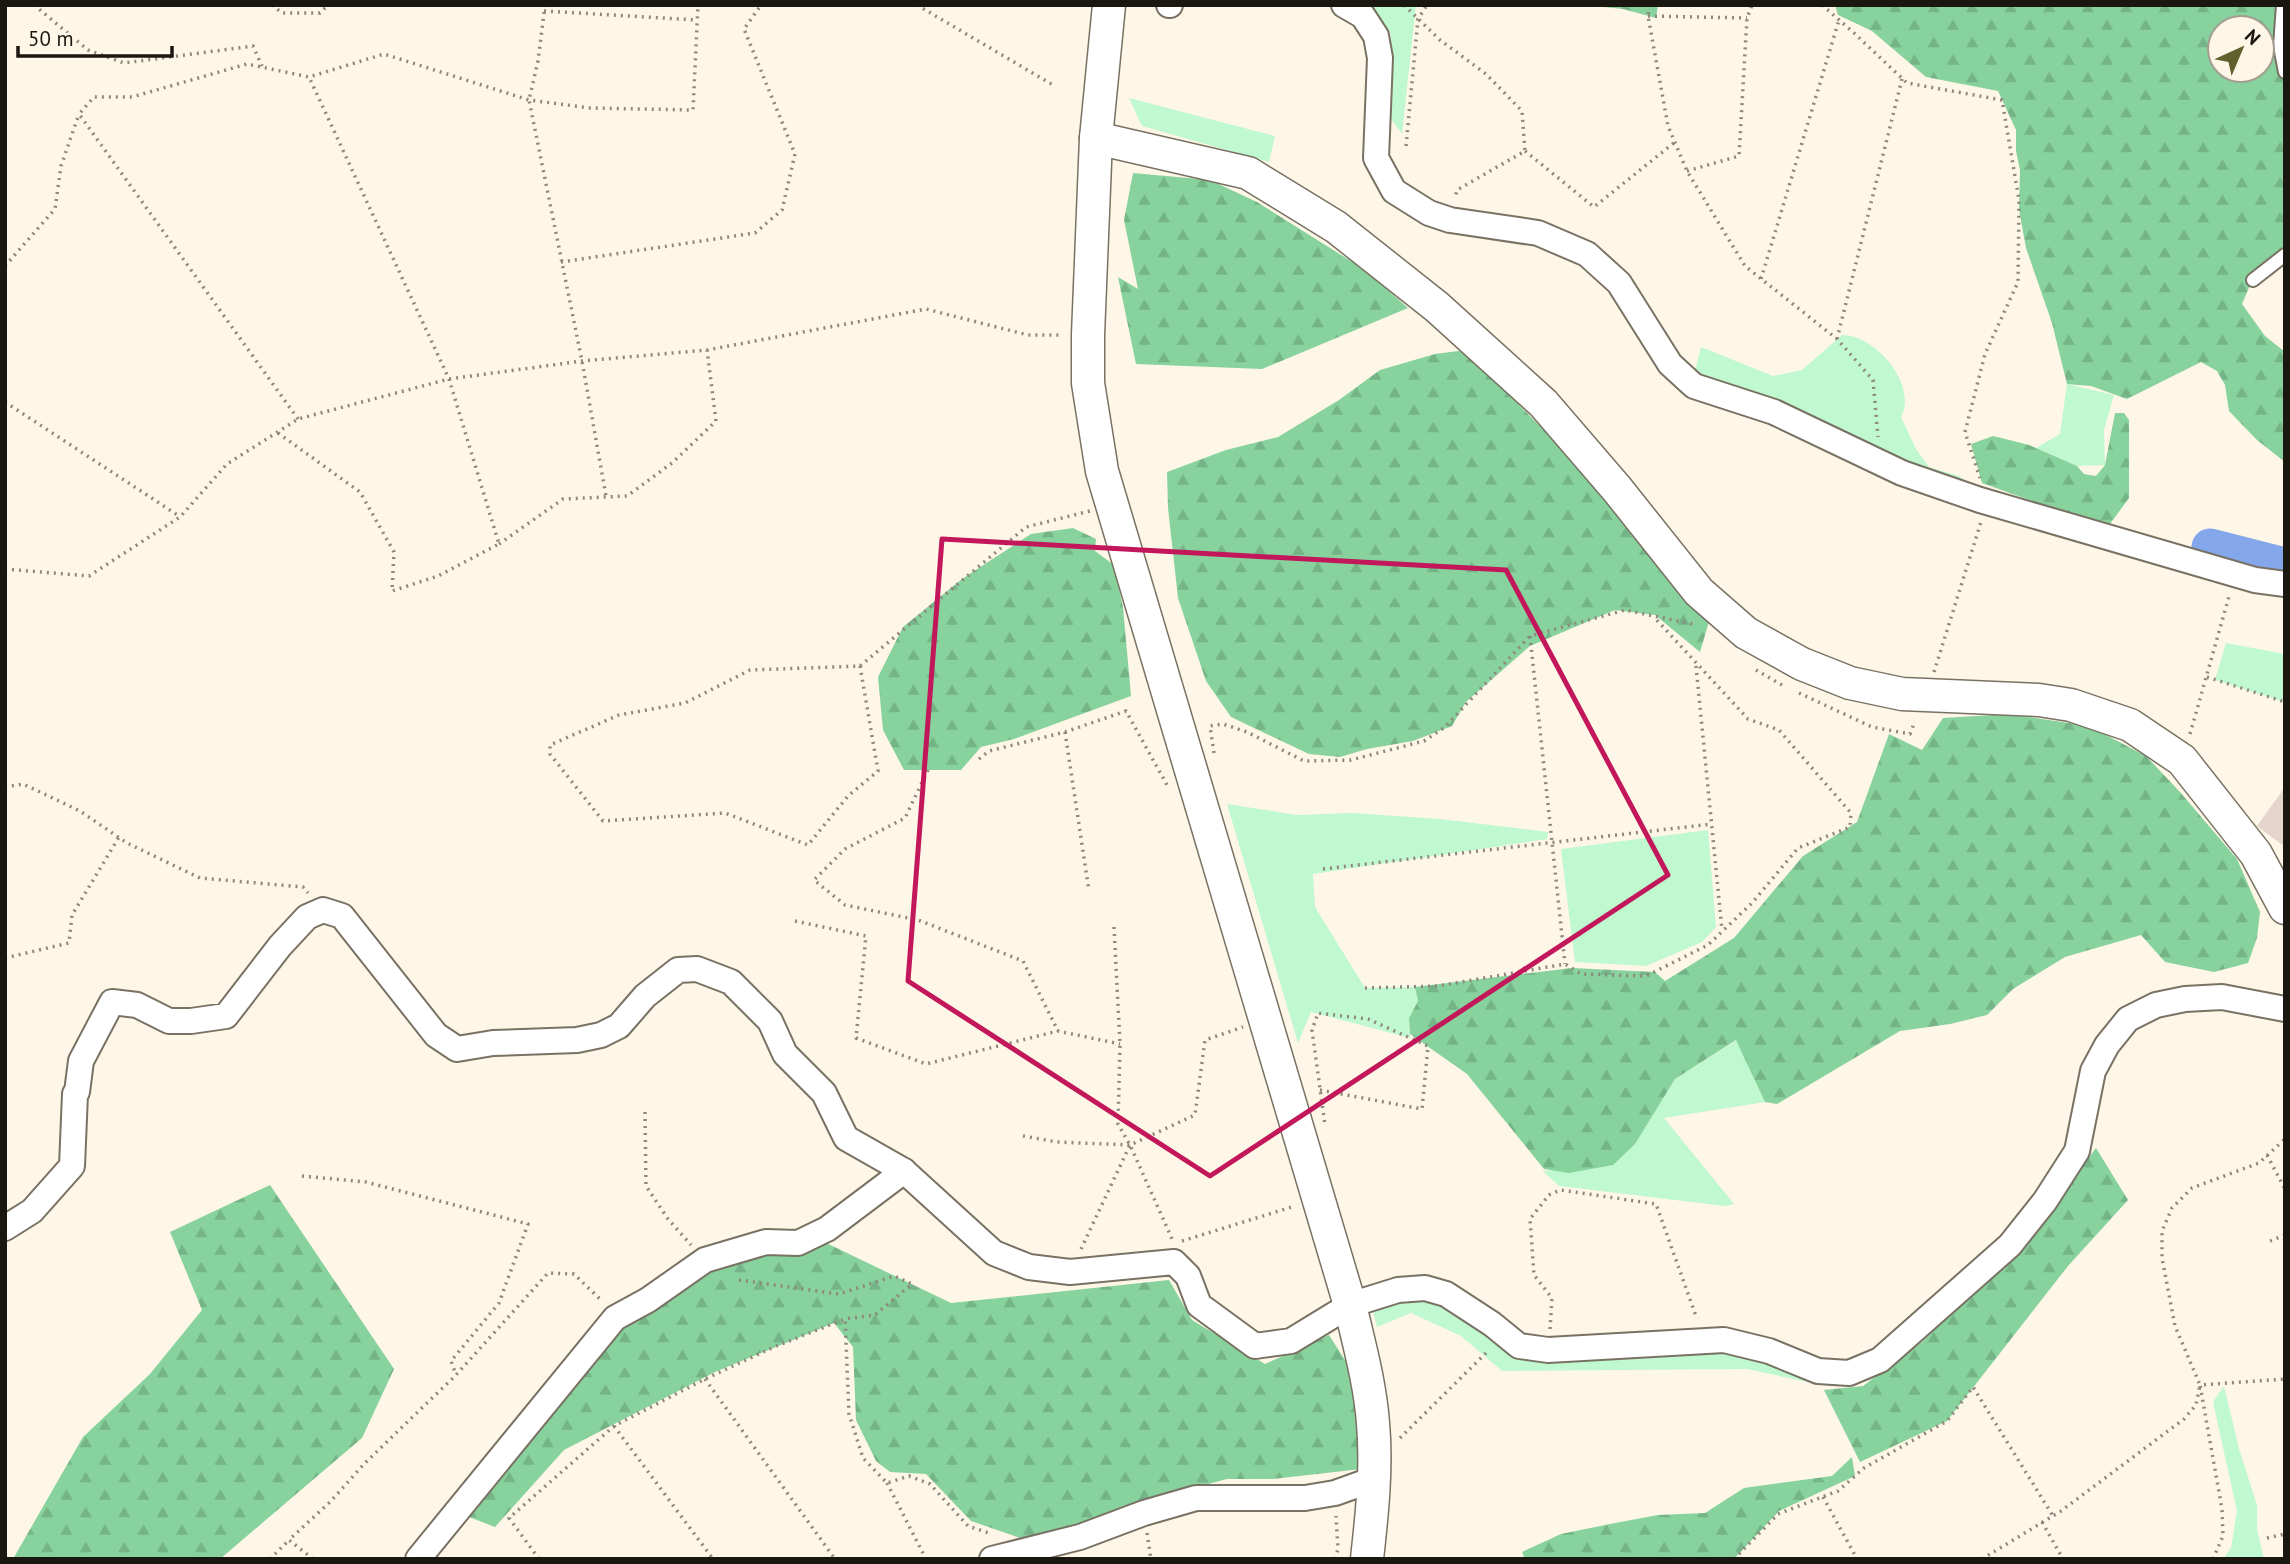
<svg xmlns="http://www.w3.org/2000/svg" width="2290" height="1564" font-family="'PT Sans',sans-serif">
  <defs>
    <pattern id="forest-firs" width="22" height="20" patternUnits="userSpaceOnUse" patternTransform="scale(1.75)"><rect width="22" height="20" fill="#87d29d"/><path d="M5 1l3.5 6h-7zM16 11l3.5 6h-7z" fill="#74b486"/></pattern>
  </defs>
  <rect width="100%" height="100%" fill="#fef6e6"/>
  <g fill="#c0f8cf">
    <path d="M1358,5H1416L1402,134L1388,115L1391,34Z"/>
    <path d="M1129,98L1275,136L1269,162L1142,126Z"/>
    <path d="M1842,335C1876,335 1918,385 1901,417L1916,449L1929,467L1959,476L1970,485L1692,384L1701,347L1773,376L1802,370Z"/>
    <path d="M2067,384L2114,395L2104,430L2105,465L2077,466L2036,448L2060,434Z"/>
    <path d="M2226,643L2285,654V702L2215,680Z"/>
    <path d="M1227,804L1297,815L1352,813L1440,819L1548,832L1547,839L1313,874L1315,907L1365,988L1415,987L1418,1001L1409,1018L1410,1038L1311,1012L1298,1043Z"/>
    <path d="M1708,830L1716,927L1702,942L1646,966L1575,962L1561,849Z"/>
    <path d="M1737,1040L1765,1102L1664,1118L1734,1204L1725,1206L1559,1186L1543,1171L1613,1165L1649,1121L1675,1079Z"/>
    <path d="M1403,1295L1437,1297L1511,1353L1701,1350L1742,1356L1806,1370L1817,1384L1747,1369L1502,1371L1461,1336L1411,1313L1377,1327L1372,1307Z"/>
    <path d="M2224,1386L2239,1449L2257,1505V1529L2264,1559H2223L2231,1548L2237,1511L2213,1402Z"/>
  </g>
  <g fill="url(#forest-firs)" fill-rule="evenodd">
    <path d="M1584,5H1658L1656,18L1623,9Z"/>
    <path d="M1835,5H2285V255L2256,271L2242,304L2265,336L2285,352V462L2257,440L2229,411L2225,385L2217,371L2201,362L2127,399L2091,386L2067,384L2052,323L2026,248L2019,210L2020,170L2016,151V130L1998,91L1926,77L1872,31L1838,15ZM2220,28H2262V70H2220Z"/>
    <path d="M1133,173L1210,180L1257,202L1365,270L1408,308L1262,369L1136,364L1118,277L1138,289L1124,220Z"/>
    <path d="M1466,350L1594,482L1711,615L1700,652L1655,615L1615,610L1530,646L1466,702L1452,726L1413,741L1367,749L1340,757L1309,754L1231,717L1206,681L1178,598L1168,508L1167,472L1226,450L1278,437L1339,400L1380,370L1435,354Z"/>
    <path d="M2115,413H2124L2129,420V498L2107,528L1982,483L1971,444L1993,436L2029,445L2077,466L2084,474L2096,476L2105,465Z"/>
    <path d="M1073,528L1096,539L1095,551L1114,565L1123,607L1131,696L1014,739L981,747L961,770H904L883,730L878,677L903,627L962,579L1031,534Z"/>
    <path d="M2009,714L2089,726L2146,756L2180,792L2237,859L2260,912L2257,938L2248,963L2214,972L2165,962L2141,935L2065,957L2013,989L1987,1015L1950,1024L1900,1031L1777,1104L1765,1102L1736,1040L1675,1079L1635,1144L1613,1165L1569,1173L1544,1169L1467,1074L1410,1034L1409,1018L1418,1001L1415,987L1572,968L1655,972L1665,981L1734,938L1803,856L1857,822L1889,734L1922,750L1943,718Z"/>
    <path d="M2096,1148L2128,1200L2068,1266L1947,1421L1860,1462L1824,1390L1863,1386L1922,1342L1969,1296L2010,1261Z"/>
    <path d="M270,1185L394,1369L362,1438L220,1559H13L83,1437L150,1374L202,1310L170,1232Z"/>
    <path d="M820,1240L951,1303L1169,1280L1192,1320L1265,1364L1329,1335L1350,1368L1361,1469L1273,1479H1227L1178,1492L1032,1542L971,1521L926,1474L890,1472L876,1461L856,1420L853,1347L834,1323L715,1372L564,1450L495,1527L469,1517L611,1323L705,1260Z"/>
    <path d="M1852,1457L1855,1476L1779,1511L1734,1559H1525L1522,1552L1561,1534L1615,1523L1658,1515L1705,1513L1744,1488L1832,1476Z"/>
  </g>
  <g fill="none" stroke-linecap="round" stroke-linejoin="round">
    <path stroke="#83a7ea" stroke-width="37" d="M2210,547L2285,566"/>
  </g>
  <path fill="#e6d5cc" d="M2285,787V847L2257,826Z"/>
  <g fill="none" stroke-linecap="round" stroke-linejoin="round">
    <g stroke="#797264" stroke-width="16">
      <g id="service">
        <path d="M2283,5L2280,46L2285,72"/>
        <path d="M2253,280L2285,255"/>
      </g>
    </g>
    <g stroke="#797264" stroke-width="28">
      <g id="minor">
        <path d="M1169,5H1170"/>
        <path d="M1344,5L1363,16L1376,36L1380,58L1376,158L1394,191L1429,213L1450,220L1538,233L1587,254L1619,283L1670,364L1694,386L1774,412L1902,473L1980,500L2255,580L2285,584"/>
        <path d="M5,1228L32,1211L72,1166L75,1094L77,1092L81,1061L112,1002L137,1005L169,1021H191L226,1016L280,946L307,917L323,910L342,916L436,1035L457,1049L493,1043L577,1040L601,1035L619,1026L645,996L678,970L697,969L731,982L770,1021L785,1054L824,1093L846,1138L904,1171L994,1253L1029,1267L1070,1272L1174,1262L1188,1276L1199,1305L1255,1346L1291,1341L1350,1305L1398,1290L1425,1288L1446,1294L1492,1324L1519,1346L1548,1350L1724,1340L1769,1351L1818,1371L1849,1373L1880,1360L2010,1245L2045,1201L2077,1151L2093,1071L2107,1045L2128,1019L2156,1005L2185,999L2222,997L2285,1009"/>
        <path d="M418,1559L615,1318L648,1300L705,1260L766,1242L798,1243L827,1229L904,1171"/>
        <path d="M992,1559L1080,1537L1144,1513L1196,1498H1305L1335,1493L1374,1479"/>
      </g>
    </g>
    <g stroke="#797264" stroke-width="35">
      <g id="tertiary">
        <path d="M1109,5L1096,138L1088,335V383L1102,471L1350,1305C1359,1344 1370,1383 1373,1423C1377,1468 1372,1514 1367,1559"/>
        <path d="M1096,138L1248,173L1336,227L1437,307L1543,403L1617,489L1699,592L1746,633L1802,664L1850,683L1902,694L2039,700L2071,705L2130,725L2182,760L2256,854L2285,908"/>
      </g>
    </g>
    <g stroke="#8d877c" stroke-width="3.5" stroke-dasharray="2 5" stroke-linecap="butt">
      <path d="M34,5L88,50L124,63L253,46L262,66"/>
      <path d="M272,5L282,13H320L328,5"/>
      <path d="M545,5L538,61L529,100L582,361L606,496"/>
      <path d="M917,5L1053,85"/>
      <path d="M1404,5L1440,40L1486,74L1522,111L1525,151L1457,190L1455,198"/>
      <path d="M1649,5L1648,16L1668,126L1687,171L1745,266L1837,339L1873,380L1878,437"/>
      <path d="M1822,5L1854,33L1907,83L2002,100L2019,200L2018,282L1985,354L1965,432L1980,478"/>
      <path d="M544,11L697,20"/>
      <path d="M1648,16L1747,18"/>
      <path d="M1406,146L1418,19L1427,5"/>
      <path d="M1525,151L1594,207L1675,142"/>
      <path d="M1687,171L1739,156L1747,18L1752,5"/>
      <path d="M561,262L755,233L782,210L795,154L744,29L761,5"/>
      <path d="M5,266L55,209L61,166L79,114"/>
      <path d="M1761,279L1839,20"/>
      <path d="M1837,339L1902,79"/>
      <path d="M5,402L179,516"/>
      <path d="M298,419L79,114L94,97H132L247,64L309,77L384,54L529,100L590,108L693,110L698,5"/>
      <path d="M278,433L360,492L394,552L392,591L438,576L499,544L449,379L309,77"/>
      <path d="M499,544L563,499L627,496L672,463L716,421L707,350"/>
      <path d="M5,569L89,576L180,517L227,464L298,419L449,379L582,361L707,350L926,309L1028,335H1062"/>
      <path d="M1530,636L1565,964"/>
      <path d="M860,666L878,771L848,796L808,845L725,813L603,821L550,754V745L619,715L685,703L750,670L860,666L1026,527L1090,511"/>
      <path d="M1696,666L1722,930"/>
      <path d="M1756,670L1782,685"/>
      <path d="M1934,672L1981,522"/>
      <path d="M2207,677L2285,702"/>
      <path d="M1799,693L1872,727L1910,734L1915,721"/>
      <path d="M1065,732L1089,891"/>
      <path d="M2190,734L2230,593"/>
      <path d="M1214,753L1210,726L1223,724L1247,732L1304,761L1351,760L1424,741L1445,727L1530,636L1625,610L1692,624L1696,626"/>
      <path d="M979,759L989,751L1065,732L1126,711L1167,785"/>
      <path d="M928,770L905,818L845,849L814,880L845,905L918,920L1023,961L1058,1031"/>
      <path d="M5,787L23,784L80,811L127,843L200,878L303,887L308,893"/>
      <path d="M1323,869L1712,824"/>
      <path d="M795,921L866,936L856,1038L926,1064L1058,1031L1120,1044"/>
      <path d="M1114,927L1120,1044L1118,1124L1130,1145L1173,1241"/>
      <path d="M5,958L69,943L72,915L119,837"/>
      <path d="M1365,988L1438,986L1565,964L1581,974L1646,976L1708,945L1752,903L1798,848L1850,827L1851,813L1779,730L1748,719L1654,617"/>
      <path d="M1320,1090L1422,1109L1428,1046L1368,1019L1318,1013L1312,1030L1325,1125"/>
      <path d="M645,1112L646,1186L668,1219L691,1245"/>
      <path d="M1023,1136L1057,1142L1130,1145"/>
      <path d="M2267,1155L2285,1189"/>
      <path d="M302,1176L366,1182L528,1224L499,1303L451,1361L456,1375"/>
      <path d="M1182,1241L1295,1206"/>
      <path d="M2270,1241L2285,1235"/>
      <path d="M1081,1249L1130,1145L1195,1115L1205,1040L1243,1027"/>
      <path d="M739,1280L839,1294L894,1276L912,1284L875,1315L845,1319"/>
      <path d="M1550,1329L1552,1298L1534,1275L1530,1219L1549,1195L1560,1190L1656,1204L1697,1319"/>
      <path d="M705,1379L835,1559"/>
      <path d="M614,1426L713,1559"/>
      <path d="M1400,1438L1489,1350"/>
      <path d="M887,1483L926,1559"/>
      <path d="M1823,1497L1857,1559"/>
      <path d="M2042,1522L2063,1559"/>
      <path d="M1147,1533L1151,1559"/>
      <path d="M2267,1538L2285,1534"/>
      <path d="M270,1559L289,1540"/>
      <path d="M313,1559L289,1540L331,1501L364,1464L456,1375L548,1273L574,1274L602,1301"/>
      <path d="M539,1559L509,1518L614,1426L705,1379L774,1347L845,1319L849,1414L863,1458L887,1483L909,1476L930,1484L968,1526L992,1534"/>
      <path d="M1335,1559L1338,1549L1336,1516"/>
      <path d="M1734,1559L1778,1514L1838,1491L1864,1468L1947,1421L1973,1387L2053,1516"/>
      <path d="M1982,1559L2061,1511L2184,1419L2196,1405L2200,1385L2175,1326L2162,1258V1231L2172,1208L2192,1188L2259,1163L2285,1139"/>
      <path d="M2213,1559L2223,1536L2222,1509L2200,1385L2285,1379"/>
    </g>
    <use href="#service" stroke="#fff" stroke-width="12"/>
    <use href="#minor" stroke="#fff" stroke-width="24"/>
    <use href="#tertiary" stroke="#fff" stroke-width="32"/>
  </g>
  <path fill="none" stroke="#c2185b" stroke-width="5" stroke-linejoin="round" d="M942,539L1506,570L1668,875L1210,1176L908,981Z"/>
  <rect width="2290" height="1564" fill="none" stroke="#1a1711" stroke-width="14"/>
  <g transform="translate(2241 49) rotate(44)"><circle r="33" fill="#fef6e6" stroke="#a39d91" stroke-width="2"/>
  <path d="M0-5L12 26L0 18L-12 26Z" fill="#5f602d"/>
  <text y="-10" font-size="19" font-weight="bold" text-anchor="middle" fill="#1a1711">N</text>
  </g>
  <path d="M18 46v10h154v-10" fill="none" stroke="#1a1711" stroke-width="3.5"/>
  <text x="28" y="46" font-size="21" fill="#1a1711" stroke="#fef6e6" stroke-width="5" paint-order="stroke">50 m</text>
</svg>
